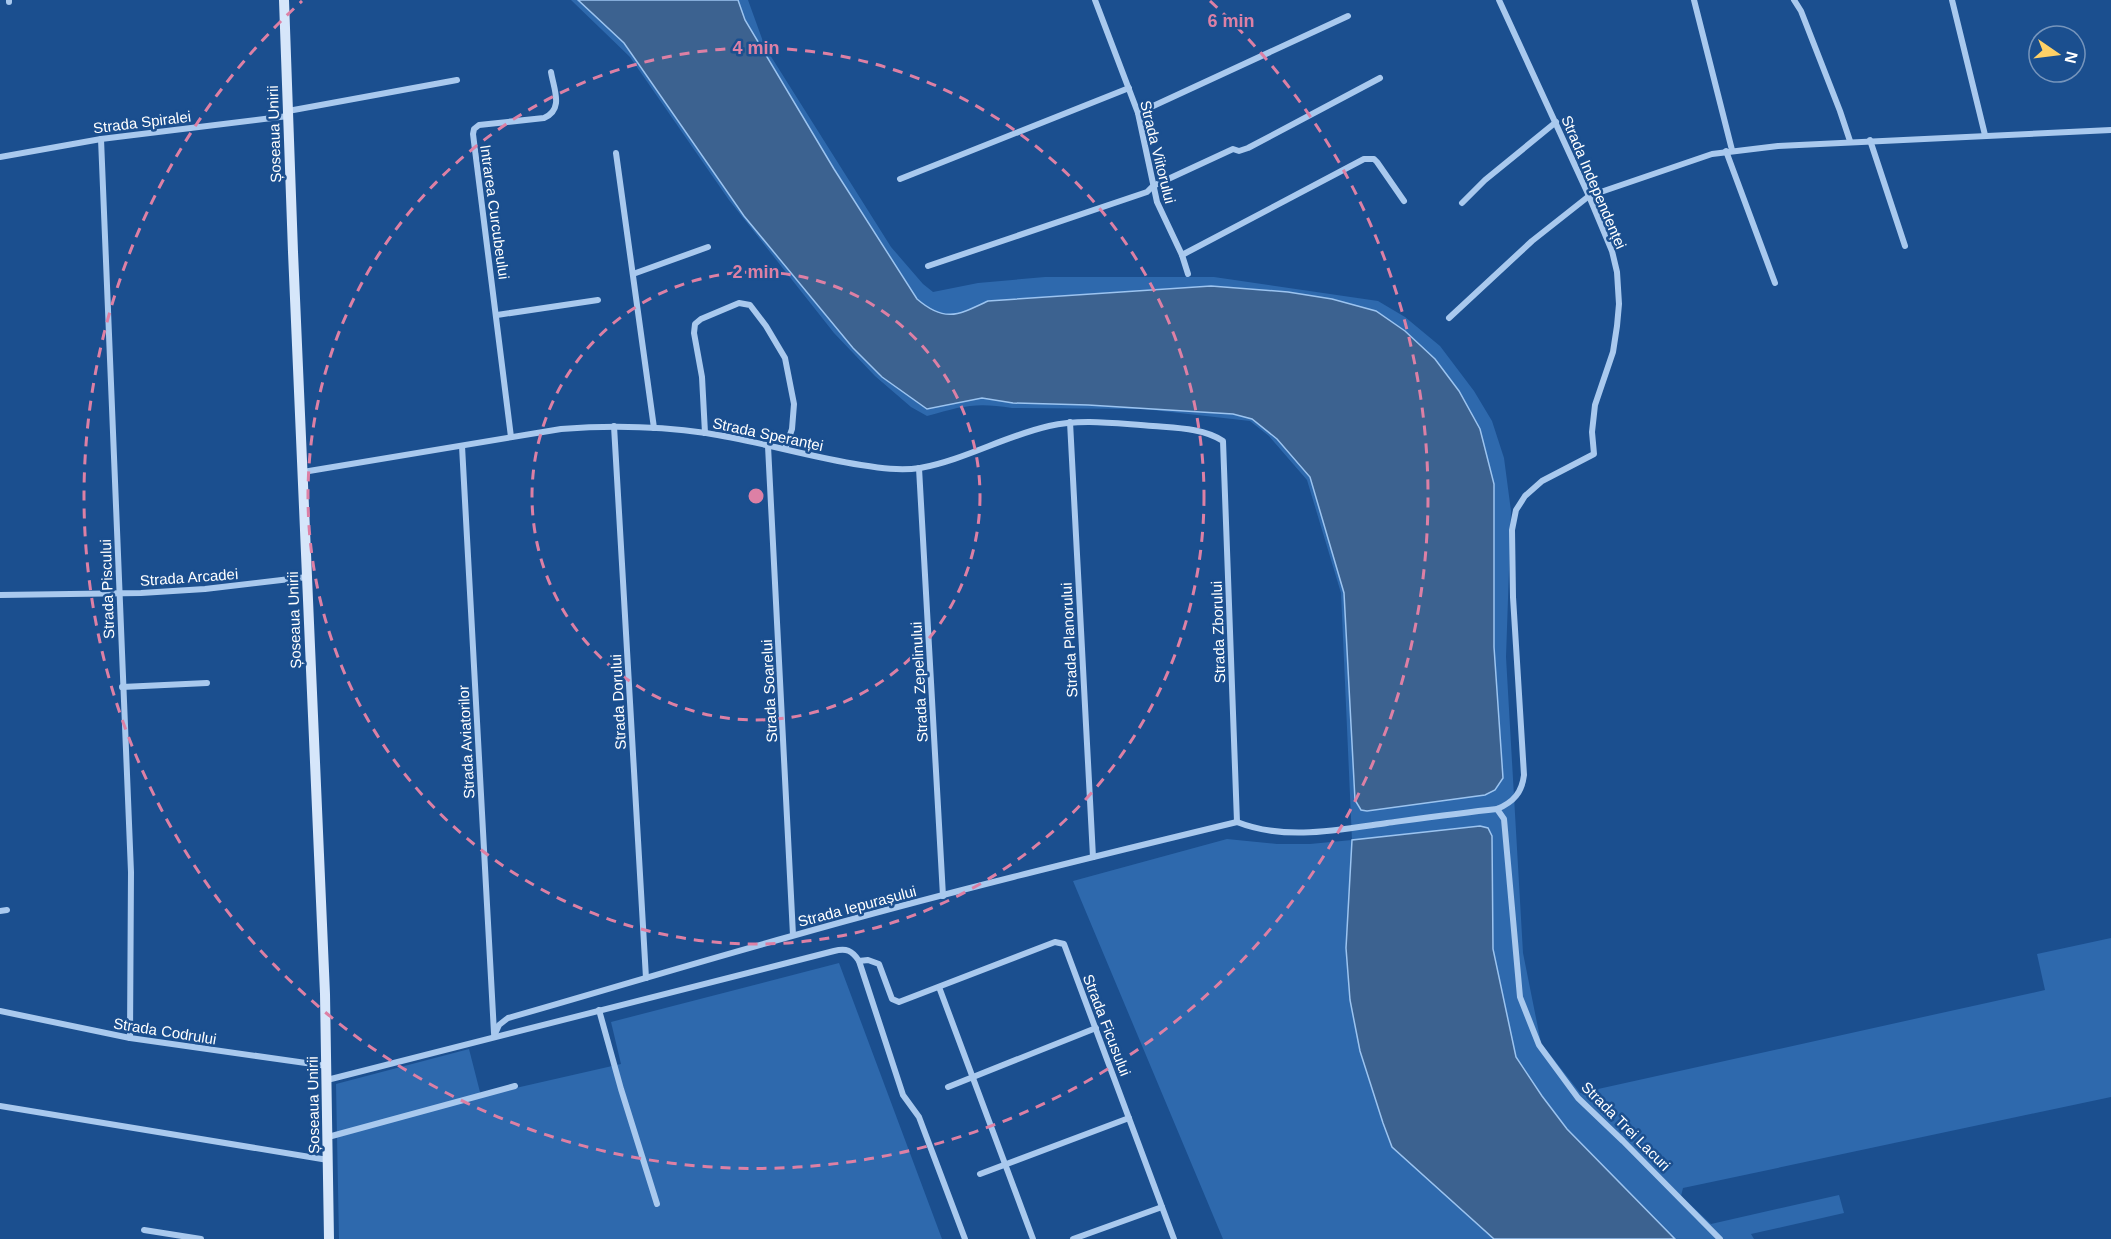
<svg xmlns="http://www.w3.org/2000/svg" width="2111" height="1239" font-family="Arial,sans-serif">
  <rect width="100%" height="100%" fill="#1b4f8f"/>
  <g fill="#2e69ad">
    <path d="M571,0H748L765,47L891,247L923,284L933,292L978,283L1045,277H1214L1378,301L1405,317L1440,346L1474,391L1492,421L1504,458L1511,511L1506,657L1523,953L1541,1043L1580,1093L2045,990L2037,954L2111,938V1097L1683,1188L1681,1196L1711,1224L1839,1195L1844,1213L1751,1234L1754,1239H1223L1073,881L1227,839L1277,844H1310L1352,840L1341,593L1307,480L1269,436L1250,421L1144,409L1012,408C976,402 962,406 927,416L911,407L875,376L834,333L729,200L630,57Z"/>
    <path d="M839,963L942,1239H339L336,1084L469,1049L481,1096L621,1064L611,1022Z"/>
  </g>
  <g fill="#3c6290" stroke="#9cc4f0" stroke-width="1.5">
    <path d="M578,0H738L745,20L834,169L917,299C945,323 958,315 988,301L1211,286L1288,292L1332,299L1376,311L1405,331L1435,359L1459,391L1480,429L1494,484V647L1503,778L1495,790L1485,795L1367,811L1361,810L1355,800L1344,593L1310,477L1277,439L1252,419L1233,414L1088,405L1013,403L982,398L927,409L882,377L853,348L744,216L624,43Z"/>
    <path d="M1480,826L1488,828L1492,836L1493,949L1516,1057L1542,1096L1567,1129L1675,1239H1494L1392,1147L1383,1123L1360,1051L1350,1000L1346,948L1352,840Z"/>
  </g>
  <g fill="none" stroke-linecap="round" stroke-linejoin="round">
    <g stroke="#a9c9ee" stroke-width="6">
      <path d="M9,0V2"/>
      <path d="M1095,0L1138,113L1157,202L1182,255L1188,274"/>
      <path d="M1694,0L1732,150"/>
      <path d="M1794,0L1801,11L1840,111L1850,141"/>
      <path d="M1952,0L1985,135"/>
      <path d="M288,111L457,80"/>
      <path d="M1138,113L1348,16"/>
      <path d="M101,139L131,872L130,1038"/>
      <path d="M1870,140L1905,246"/>
      <path d="M1726,151L1775,283"/>
      <path d="M616,153L654,428"/>
      <path d="M0,157L101,139L288,116"/>
      <path d="M900,179L1129,88"/>
      <path d="M1462,203L1485,180L1556,122"/>
      <path d="M1182,255L1364,159H1374L1377,162L1404,201"/>
      <path d="M928,266L1147,192L1153,186L1233,149L1239,151L1248,148L1380,78"/>
      <path d="M633,274L708,247"/>
      <path d="M497,315L598,300"/>
      <path d="M1449,318L1532,241L1589,196L1712,154L1778,146L2111,130"/>
      <path d="M1070,422L1093,857"/>
      <path d="M614,426L646,978"/>
      <path d="M705,433L702,377L694,333L695,324L701,319L739,303L750,305L766,326L785,358L794,404L792,429L785,449"/>
      <path d="M511,437L473,134L474,129L479,125L544,118C564,109 554,90 551,72"/>
      <path d="M462,446L494,1033"/>
      <path d="M768,446L793,935"/>
      <path d="M919,468L943,896"/>
      <path d="M303,472L561,429C609,425 658,426 706,433C758,441 809,457 861,465C880,468 900,471 920,468C964,460 1005,436 1049,426C1083,418 1119,424 1153,426C1176,428 1203,428 1223,441L1237,822"/>
      <path d="M0,595L141,593L205,589L307,577"/>
      <path d="M122,687L207,683"/>
      <path d="M1497,809L1504,819L1520,997L1539,1045L1578,1098L1623,1141L1720,1239"/>
      <path d="M1237,822C1285,841 1338,830 1387,823C1424,818 1460,813 1497,809C1514,802 1522,792 1524,775L1513,597L1512,530L1516,510L1525,496L1542,481L1594,454L1592,432L1595,405L1613,352L1617,326L1619,304L1617,272L1612,251L1589,196L1499,0"/>
      <path d="M0,911L7,910"/>
      <path d="M859,961L868,960L879,964L892,999L899,1002L1055,942L1064,944L1174,1239"/>
      <path d="M939,987L1033,1239"/>
      <path d="M599,1010L621,1089L657,1204"/>
      <path d="M0,1011L130,1038L327,1066"/>
      <path d="M494,1036L499,1025L508,1018C603,991 697,962 792,936C940,894 1088,858 1237,822"/>
      <path d="M327,1080L834,951C846,948 852,950 859,961L903,1095L919,1117L965,1239"/>
      <path d="M948,1087L1096,1028"/>
      <path d="M0,1106L328,1160"/>
      <path d="M328,1137L515,1086"/>
      <path d="M980,1174L1129,1118"/>
      <path d="M144,1230L201,1239"/>
      <path d="M1073,1239L1162,1207"/>
    </g>
    <path stroke="#d6e6fa" stroke-width="10" d="M284,0L293,252L325,994L329,1239"/>
  </g>
  <g fill="none" stroke="#dd80a5" stroke-width="3" stroke-dasharray="10 8">
    <circle cx="756" cy="496" r="224"/>
    <circle cx="756" cy="496" r="448"/>
    <path d="M1210 1A672 672 0 1 1 302 1"/>
  </g>
  <g text-anchor="middle" dominant-baseline="central" stroke-width="5" stroke-linejoin="round" paint-order="stroke">
    <g font-size="15" fill="#fff" stroke="#1b4f8f">
      <text transform="translate(142 122) rotate(-7)">Strada Spiralei</text>
      <text transform="translate(274 134) rotate(-92)">Șoseaua Unirii</text>
      <text transform="translate(1158 152) rotate(76)">Strada Viitorului</text>
      <text transform="translate(1594 182) rotate(67)">Strada Independenței</text>
      <text transform="translate(495 212) rotate(82)">Intrarea Curcubeului</text>
      <text transform="translate(768 434) rotate(12)">Strada Speranței</text>
      <text transform="translate(189 577) rotate(-4)">Strada Arcadei</text>
      <text transform="translate(107 589) rotate(-92)">Strada Piscului</text>
      <text transform="translate(294 620) rotate(-92)">Șoseaua Unirii</text>
      <text transform="translate(1218 632) rotate(-92)">Strada Zborului</text>
      <text transform="translate(1069 640) rotate(-93)">Strada Planorului</text>
      <text transform="translate(919 682) rotate(-93)">Strada Zepelinului</text>
      <text transform="translate(769 691) rotate(-93)">Strada Soarelui</text>
      <text transform="translate(618 702) rotate(-93)">Strada Dorului</text>
      <text transform="translate(466 742) rotate(-93)">Strada Aviatorilor</text>
      <text transform="translate(857 906) rotate(-15)">Strada Iepurașului</text>
      <text transform="translate(1107 1025) rotate(69)">Strada Ficusului</text>
      <text transform="translate(165 1031) rotate(9)">Strada Codrului</text>
      <text transform="translate(313 1105) rotate(-91)">Șoseaua Unirii</text>
      <text transform="translate(1626 1126) rotate(45)">Strada Trei Lacuri</text>
    </g>
  </g>
  <circle cx="756" cy="496" r="9" fill="#dd80a5" stroke="#1b4f8f" stroke-width="3"/>
  <g font-size="18" text-anchor="middle" font-weight="bold" fill="#dd80a5" stroke="#1b4f8f" stroke-width="5" stroke-linejoin="round" paint-order="stroke">
    <text x="1231" y="27">6 min</text>
    <text x="756" y="54">4 min</text>
    <text x="756" y="278">2 min</text>
  </g>
  <g transform="translate(2057 54) rotate(104)"><circle r="28" fill="#1b4f8f" stroke="#7695bc" stroke-width="1.5"/>
  <path d="M0-4.5L10 22L0 15L-10 22Z" fill="#ffd166"/>
  <text y="-9" font-size="16" font-weight="bold" text-anchor="middle" fill="#ffffff">N</text>
  </g>
</svg>
